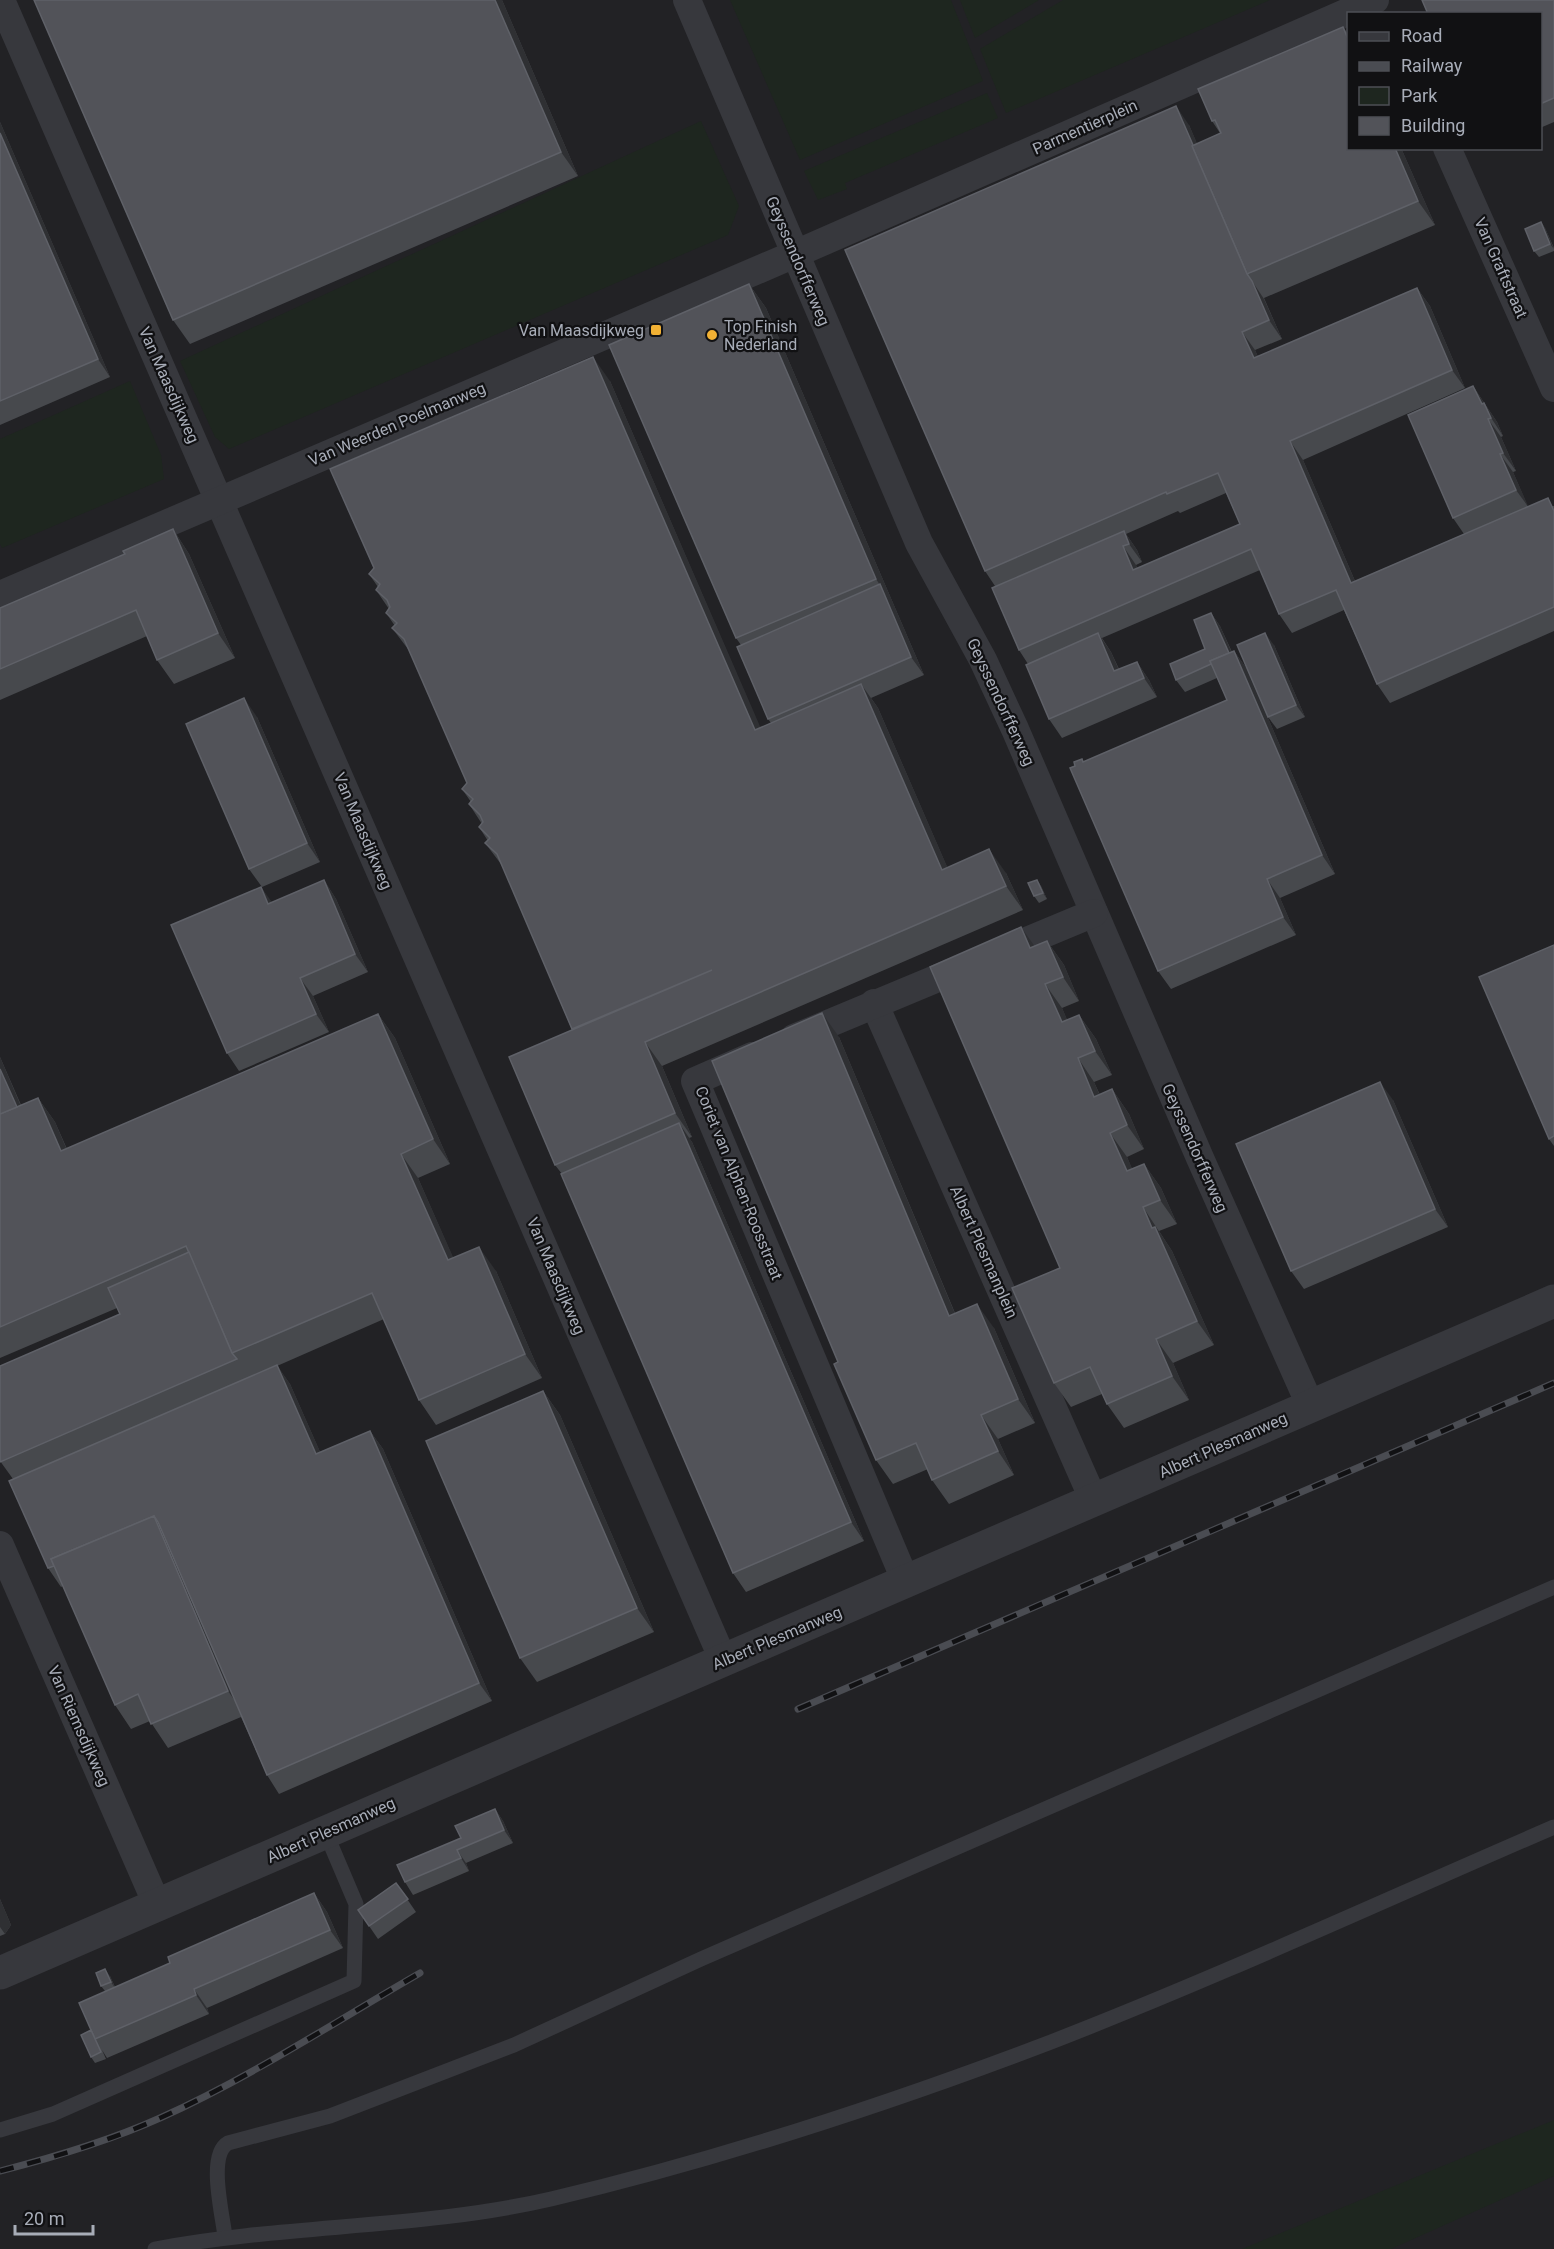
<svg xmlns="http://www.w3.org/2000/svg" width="1554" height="2249" font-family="Roboto,sans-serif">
  <rect width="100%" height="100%" fill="#161618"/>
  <path fill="#222225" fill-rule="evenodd" d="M0,0H1554V2249H0ZM1348,14H1540V148H1348Z"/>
  <g fill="#1e261f">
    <path d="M730,0H951L983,81L800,160Z"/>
    <path d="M960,0H1039L975,38Z"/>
    <path d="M1063,0H1270L1006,113L980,49Z"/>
    <path d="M987,93L998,118L845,183L847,189L818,200L804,171Z"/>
    <path d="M701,121L739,206L728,235L229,449L215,437L180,361Z"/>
    <path d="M130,381L161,455L164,479L2,548L0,544V439Z"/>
    <path d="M1554,2120V2176L1391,2249H1242Z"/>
  </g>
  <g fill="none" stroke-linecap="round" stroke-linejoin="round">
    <g stroke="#37383d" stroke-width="15">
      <path d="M0,2130L53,2114L354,1981L356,1904L325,1831"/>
      <path d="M225,2237C223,2216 207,2155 228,2143L330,2116L514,2045L701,1959L1554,1587"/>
      <path d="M155,2249C286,2224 421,2229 551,2199C721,2159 888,2104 1051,2042C1221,1976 1387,1899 1554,1827"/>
    </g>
    <g stroke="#37383d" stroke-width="28">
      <path d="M1,0L724,1662"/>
      <path d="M687,0L919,543L983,660L1015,729L1200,1158L1311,1407"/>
      <path d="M1447,148L1554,388"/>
      <path d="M0,595L795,254L1375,0"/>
      <path d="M874,1003L1094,1501"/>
      <path d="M794,1038L1094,913"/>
      <path d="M752,1056L695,1081L906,1582"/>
      <path d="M0,1545L158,1907"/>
    </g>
    <path stroke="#37383d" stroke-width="33" d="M0,1973L1554,1301"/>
    <g stroke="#4a4c52" stroke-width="7">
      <g id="rail">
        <path d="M798,1709L1554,1383"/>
        <path d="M0,2171C55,2157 109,2141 160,2118C249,2078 335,2022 420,1973"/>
      </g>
    </g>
    <use href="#rail" stroke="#111113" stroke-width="4.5" stroke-dasharray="14" stroke-linecap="butt"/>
  </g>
  <g fill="#47494d" fill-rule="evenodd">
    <path d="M502,0L578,176L190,344L173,320Z"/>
    <path d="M1554,0V122L1540,128V14Z"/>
    <path d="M1343,27L1348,34V148H1401L1435,225L1264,298L1282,339L1255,350L1258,357L1417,288L1430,306L1465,388L1303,460L1355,581L1464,534L1453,518L1473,386L1497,422L1503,436L1501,437L1516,471L1513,472L1528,507L1554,506V631L1390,703L1377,684L1344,610L1292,633L1279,614L1260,570L1102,638L1111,652L1119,669L1137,662L1149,680L1157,697L1062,738L1049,719L1028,664L1019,650L995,586L985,571L1189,125L1197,144L1220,133L1212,121ZM1226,493L1240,524L1137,568L1136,565L1142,562L1137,550L1126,534L1178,511L1180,513Z"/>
    <path d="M0,122L110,377L0,425Z"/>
    <path d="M1541,222L1545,228L1554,248V251L1539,257L1534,251Z"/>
    <path d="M749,284L766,308L924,675L871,698L878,708L947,867L1006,873L1023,910L662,1066L692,1137L689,1138L692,1142L864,1541L746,1592L733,1573L562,1174L555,1165L572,1030L504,868L485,843L488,841L479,827L482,824L469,804L471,802L462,789L467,783L411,653L392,628L395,626L386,613L389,609L376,590L378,587L369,574L610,381L760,728L771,723L768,719L741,645L736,638Z"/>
    <path d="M173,529L189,554L235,658L174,684L157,660L147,636L0,700V608L125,554Z"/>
    <path d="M1211,613L1220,626L1232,652L1234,651L1247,669L1335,874L1280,898L1296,935L1171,989L1158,971L1075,766L1082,759L1084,762L1227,700L1217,678L1185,692L1176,680L1205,649Z"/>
    <path d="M1274,645L1305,717L1277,729L1268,717Z"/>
    <path d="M257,717L320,862L262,887L249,869Z"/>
    <path d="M324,880L336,899L368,972L313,996L329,1032L239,1071L227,1053L272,903Z"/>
    <path d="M1037,880L1041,886L1047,899L1039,903L1034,896Z"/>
    <path d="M1047,941L1064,965L1079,1001L1062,1008L1067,1020L1079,1015L1096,1039L1112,1075L1094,1082L1100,1095L1112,1089L1129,1114L1144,1149L1127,1157L1132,1169L1144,1164L1161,1188L1177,1224L1159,1231L1172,1251L1214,1345L1173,1363L1189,1400L1124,1428L1107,1404L1102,1394L1071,1407L1054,1383L1060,1268L1034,946Z"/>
    <path d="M1554,945V1146L1549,1139Z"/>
    <path d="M378,1014L395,1038L450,1164L418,1178L453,1258L496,1271L542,1378L436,1425L419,1400L384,1319L277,1366L290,1384L320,1452L370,1431L383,1449L492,1701L279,1794L267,1775L241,1717L168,1748L150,1721L131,1729L115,1705L63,1586L61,1587L48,1568L13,1479L0,1461L120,1314L117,1308L0,1358V1057L21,1105L38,1098L55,1122L67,1149Z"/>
    <path d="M839,1037L955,1313L994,1328L1035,1423L998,1439L1014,1475L949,1504L932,1480L928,1469L893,1484L876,1460L838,1362Z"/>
    <path d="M1393,1100L1448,1227L1304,1289L1291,1271Z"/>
    <path d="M543,1391L560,1415L654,1632L537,1682L520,1658Z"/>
    <path d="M495,1809L503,1821L513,1843L466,1863L469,1871L413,1895L405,1882L461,1838Z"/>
    <path d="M396,1883L416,1912L378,1939L358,1910Z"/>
    <path d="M314,1893L327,1912L343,1948L207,2008L209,2014L107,2058L102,2050L106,2059L95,2063L91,2057V2030L105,1991L101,1986L110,1976L115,1987L170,1963Z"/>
    <path d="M0,1899L11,1925L5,1934L0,1936Z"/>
  </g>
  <g fill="#2f3033">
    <path d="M495,0H502L578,176L561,152Z"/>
    <path d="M1176,106L1189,125L1253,272L1249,274Z"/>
    <path d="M0,122L110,377L98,359L0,133Z"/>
    <path d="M1395,148H1401L1435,225L1418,201Z"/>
    <path d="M1541,222L1545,228L1554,249L1550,244Z"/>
    <path d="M1252,281L1264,299L1282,339L1269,320Z"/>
    <path d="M749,284L766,308L924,675L911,657L880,585L876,579Z"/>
    <path d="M1417,288L1430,306L1465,388L1452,370Z"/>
    <path d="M1242,332L1255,350L1267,377L1254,358Z"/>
    <path d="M593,357L610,381L772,754L755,730Z"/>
    <path d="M1473,386L1497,422L1503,436L1482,404Z"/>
    <path d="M1488,419L1501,437L1516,471L1503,453Z"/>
    <path d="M1290,441L1303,460L1364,602L1351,583Z"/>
    <path d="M1500,454L1513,472L1529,508L1516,490Z"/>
    <path d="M173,529L189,554L235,658L218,633Z"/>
    <path d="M1124,531L1137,550L1142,562L1129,544Z"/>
    <path d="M1123,546L1136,565L1146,588L1133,570Z"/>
    <path d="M1211,613L1220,626L1239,669L1230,656Z"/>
    <path d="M1098,633L1111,652L1126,686L1114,671Z"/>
    <path d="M1265,633L1274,645L1305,717L1296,705Z"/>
    <path d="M1234,651L1247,669L1335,874L1322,855Z"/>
    <path d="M1137,662L1149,680L1157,697L1144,678Z"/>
    <path d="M861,684L878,708L959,894L942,870Z"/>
    <path d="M244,698L257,717L320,862L307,843Z"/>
    <path d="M989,849L1006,873L1023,910L1006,886Z"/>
    <path d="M1267,879L1280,898L1296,935L1283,917Z"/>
    <path d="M324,880L336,899L368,972L355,954Z"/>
    <path d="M1037,880L1041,886L1047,899L1043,893Z"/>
    <path d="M261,887L274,905L268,904Z"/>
    <path d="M1021,927L1038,951L1030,948Z"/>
    <path d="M1047,941L1064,965L1079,1001L1063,977Z"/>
    <path d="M300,978L313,996L329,1032L316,1014Z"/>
    <path d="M1045,984L1062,1008L1079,1047L1062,1022Z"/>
    <path d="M822,1013L839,1037L966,1340L949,1316Z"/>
    <path d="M378,1014L395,1038L450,1164L433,1139Z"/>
    <path d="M1079,1015L1096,1039L1112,1075L1095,1051Z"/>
    <path d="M645,1042L662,1066L692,1137L675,1113Z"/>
    <path d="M0,1057L32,1132L19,1113L0,1069Z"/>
    <path d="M1078,1058L1094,1082L1111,1121L1094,1097Z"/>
    <path d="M1380,1082L1393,1100L1448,1227L1435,1209Z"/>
    <path d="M1112,1089L1129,1114L1144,1149L1127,1125Z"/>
    <path d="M38,1098L55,1122L78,1176L61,1151Z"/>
    <path d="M679,1123L692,1142L864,1541L851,1522Z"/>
    <path d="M1110,1133L1127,1157L1144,1196L1127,1171Z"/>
    <path d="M401,1154L418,1178L465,1284L448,1260Z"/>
    <path d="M1144,1164L1161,1188L1177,1224L1160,1200Z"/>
    <path d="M1143,1207L1172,1251L1214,1345L1197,1321L1152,1228Z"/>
    <path d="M479,1247L496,1271L542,1378L525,1354Z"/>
    <path d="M977,1304L994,1328L1035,1423L1018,1399Z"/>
    <path d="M1156,1339L1173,1363L1189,1400L1172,1376Z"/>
    <path d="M277,1365L290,1384L329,1472L316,1454Z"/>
    <path d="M543,1391L560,1415L654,1632L637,1608Z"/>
    <path d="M981,1415L998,1439L1014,1475L998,1451Z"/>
    <path d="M370,1431L383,1449L492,1701L479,1683Z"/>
    <path d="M154,1516L170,1540L245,1715L228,1691Z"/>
    <path d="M495,1809L503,1821L513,1843L504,1830Z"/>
    <path d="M457,1850L466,1863L469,1871L461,1858Z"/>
    <path d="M314,1893L327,1912L343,1948L330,1930Z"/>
    <path d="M0,1899L11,1925L5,1934L0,1927Z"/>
    <path d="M105,1969L110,1976L115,1988L111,1982Z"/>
    <path d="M194,1989L207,2008L209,2014L196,1995Z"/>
  </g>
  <g fill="#525359" stroke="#5f6168" stroke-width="1.5">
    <path d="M34,0H495L561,152L173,320Z"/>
    <path d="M1422,0H1554V98L1540,104V14H1428Z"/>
    <path d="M1343,27L1348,39V148H1395L1418,201L1247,274L1192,146L1221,133L1215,120L1212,121L1198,89Z"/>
    <path d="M1176,106L1193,145L1192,146L1247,274L1252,281L1269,320L1242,332L1254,358L1417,288L1452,370L1290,441L1351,583L1548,498L1554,511V607L1377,684L1336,590L1279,614L1251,549L1019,650L992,588L1124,531L1129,544L1123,546L1133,570L1240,524L1218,473L1167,494L1166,492L985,571L845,250Z"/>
    <path d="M0,133L98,359L0,401Z"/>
    <path d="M1541,222L1550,244L1534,251L1525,229Z"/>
    <path d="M749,284L876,579L736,638L609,345Z"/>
    <path d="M593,357L755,730L861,684L942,870L989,849L1006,886L645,1042L675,1113L555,1165L509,1057L712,970L572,1029L497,854L485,843L490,838L479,827L483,822L480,815L469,804L473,799L462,789L467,783L404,639L392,628L397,623L386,613L390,607L387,600L376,590L380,584L369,574L374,568L330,469Z"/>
    <path d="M1473,386L1482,404L1484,403L1491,418L1488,419L1503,453L1500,454L1516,490L1453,518L1408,415Z"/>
    <path d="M173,529L218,633L157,660L136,610L0,669V608L125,554L123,551Z"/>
    <path d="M880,584L911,657L768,719L737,647Z"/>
    <path d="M1211,613L1229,653L1210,661L1211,664L1176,680L1170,664L1205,649L1194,620Z"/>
    <path d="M1098,633L1114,671L1137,662L1144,678L1049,719L1026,665Z"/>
    <path d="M1265,633L1296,705L1268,717L1237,645Z"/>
    <path d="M1234,651L1322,855L1267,879L1283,917L1158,971L1070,768L1075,766L1074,762L1082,759L1083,762L1227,700L1210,661Z"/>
    <path d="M244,698L307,843L249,869L186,724Z"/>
    <path d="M324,880L355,954L300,978L316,1014L227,1053L171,925L261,887L268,904Z"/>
    <path d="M1037,880L1043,893L1034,896L1028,883Z"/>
    <path d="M1021,927L1030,948L1047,941L1063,977L1045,984L1062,1022L1079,1015L1095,1051L1078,1058L1094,1097L1112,1089L1127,1125L1110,1133L1127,1171L1144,1164L1160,1200L1143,1207L1152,1228L1155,1227L1197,1321L1156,1339L1172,1376L1107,1404L1090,1367L1054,1383L1012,1288L1060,1268L930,967Z"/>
    <path d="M1554,945V1136L1549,1139L1479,977Z"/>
    <path d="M822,1013L949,1316L977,1304L1018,1399L981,1415L998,1451L932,1480L916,1443L876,1460L834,1364L838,1362L712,1061Z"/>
    <path d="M378,1014L433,1139L401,1154L448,1260L479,1247L525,1354L419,1400L372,1293L232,1353L186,1246L0,1327V1114L38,1098L61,1151Z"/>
    <path d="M0,1069L17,1107L0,1114Z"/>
    <path d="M1380,1082L1435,1209L1291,1271L1236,1144Z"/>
    <path d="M679,1123L851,1522L733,1573L561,1174Z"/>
    <path d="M189,1252L232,1353L237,1359L0,1462V1366L120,1314L108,1288Z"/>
    <path d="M277,1365L316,1454L370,1431L479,1683L267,1775L158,1522L154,1516L51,1559L54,1566L48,1568L9,1481Z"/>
    <path d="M543,1391L637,1608L520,1658L426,1441Z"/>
    <path d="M154,1516L228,1691L151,1724L138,1694L115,1705L51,1559Z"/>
    <path d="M495,1809L504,1830L457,1850L461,1858L405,1882L397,1865L461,1838L455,1826Z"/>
    <path d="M396,1883L408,1899L369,1926L358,1910Z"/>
    <path d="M314,1893L330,1930L194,1989L196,1995L95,2039L79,2003L170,1963L168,1957Z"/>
    <path d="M105,1969L111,1982L101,1986L96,1973Z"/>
    <path d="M91,2030L101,2052L91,2057L81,2035Z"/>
  </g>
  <g fill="#f2b134" stroke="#111113" stroke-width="2">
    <rect x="650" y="324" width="12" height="12" rx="3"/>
    <circle cx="712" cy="335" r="6"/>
  </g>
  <g text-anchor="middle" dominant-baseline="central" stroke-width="4.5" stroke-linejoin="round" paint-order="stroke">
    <g font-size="16" fill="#a8adb8" stroke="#111113">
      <text transform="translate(1085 127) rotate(-24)">Parmentierplein</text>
      <text transform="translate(798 261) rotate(67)">Geyssendorfferweg</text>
      <text transform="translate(1501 268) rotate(66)">Van Graftstraat</text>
      <text transform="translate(169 385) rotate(66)">Van Maasdijkweg</text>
      <text transform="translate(397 424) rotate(-23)">Van Weerden Poelmanweg</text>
      <text transform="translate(1001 702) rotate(65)">Geyssendorfferweg</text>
      <text transform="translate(363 831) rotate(67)">Van Maasdijkweg</text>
      <text transform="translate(1195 1148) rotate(66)">Geyssendorfferweg</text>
      <text transform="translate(739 1183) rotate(68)">Coriet van Alphen-Roosstraat</text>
      <text transform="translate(984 1252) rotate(66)">Albert Plesmanplein</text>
      <text transform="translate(556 1276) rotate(67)">Van Maasdijkweg</text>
      <text transform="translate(1223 1445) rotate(-24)">Albert Plesmanweg</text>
      <text transform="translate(777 1638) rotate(-23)">Albert Plesmanweg</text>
      <text transform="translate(79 1726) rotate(66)">Van Riemsdijkweg</text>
      <text transform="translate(331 1830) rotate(-24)">Albert Plesmanweg</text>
    </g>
    <g font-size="16" fill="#a8adb8" stroke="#111113" text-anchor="start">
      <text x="724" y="326">Top Finish<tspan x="724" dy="18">Nederland</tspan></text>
      <text x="644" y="330" text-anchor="end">Van Maasdijkweg</text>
    </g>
  </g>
  <rect x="1347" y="12" width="195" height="138" fill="#111113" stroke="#4d4f55" stroke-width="1.5"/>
  <rect x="1359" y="32" width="30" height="9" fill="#37383d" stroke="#4d4f55" stroke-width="1.5"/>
  <text x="1401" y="42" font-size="18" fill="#a8adb8">Road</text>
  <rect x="1359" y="62" width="30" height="9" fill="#4a4c52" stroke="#4d4f55" stroke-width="1.5"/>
  <text x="1401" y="72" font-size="18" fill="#a8adb8">Railway</text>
  <rect x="1359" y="87" width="30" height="18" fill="#1e261f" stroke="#4d4f55" stroke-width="1.5"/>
  <text x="1401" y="102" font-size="18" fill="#a8adb8">Park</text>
  <rect x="1359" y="117" width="30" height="18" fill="#525359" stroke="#4d4f55" stroke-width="1.5"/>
  <text x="1401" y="132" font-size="18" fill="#a8adb8">Building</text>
  <path d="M15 2225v9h78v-9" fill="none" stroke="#a8adb8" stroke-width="3"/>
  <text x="24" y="2225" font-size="18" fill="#a8adb8" stroke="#111113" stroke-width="4.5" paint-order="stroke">20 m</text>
</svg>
